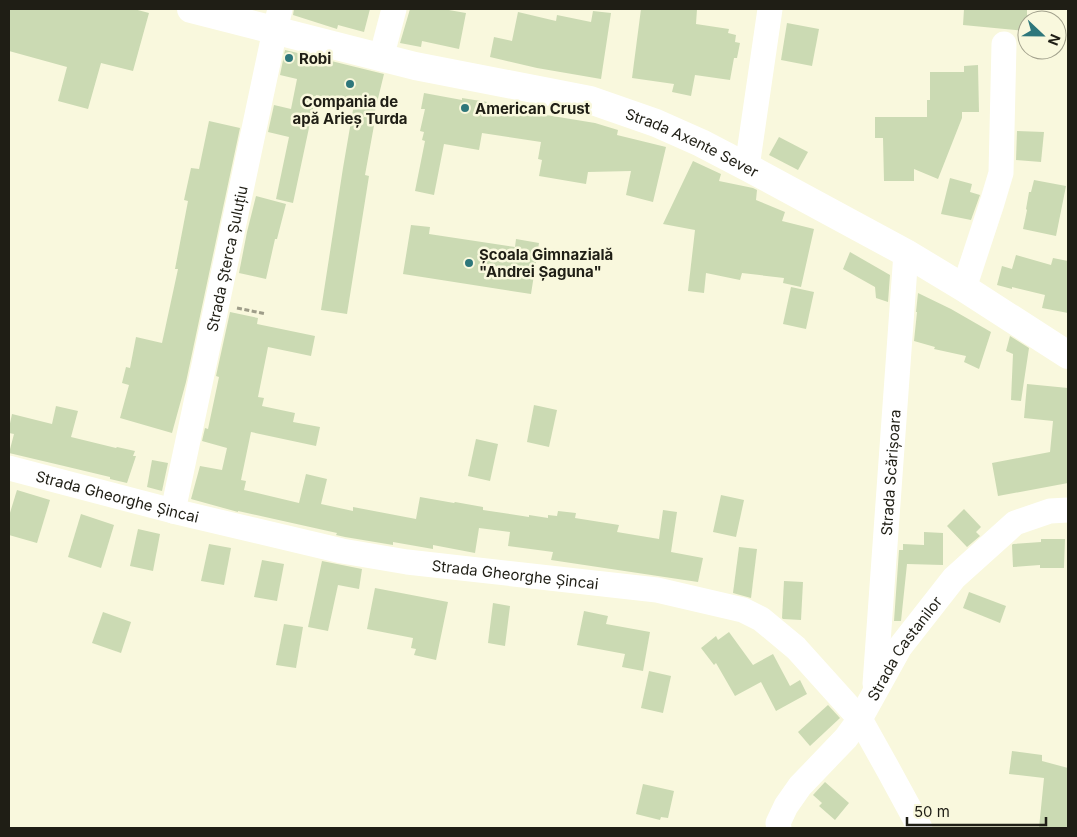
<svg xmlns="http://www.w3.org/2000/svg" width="1077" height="837" font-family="Inter,sans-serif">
  <rect width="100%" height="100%" fill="#f9f8dd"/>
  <g fill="#cbdab3">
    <path d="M9,9H134L149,13L133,71L101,63L88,109L58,101L67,67L9,51Z"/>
    <path d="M294,9H370L364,32L338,25L337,29L293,15Z"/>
    <path d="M410,9H443L466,13L459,49L422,41L421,47L400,43Z"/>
    <path d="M641,9H697L696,24L729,29L728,33L736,35L735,42L740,43L737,58H734L730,80L695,75L691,96L672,92L674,84L632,78Z"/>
    <path d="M964,9H1027V31L963,25Z"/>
    <path d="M593,11L611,13L601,79L537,68L490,57L494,37L512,41L518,12L556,21L557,15L591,22Z"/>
    <path d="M787,23L819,29L812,66L781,60Z"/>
    <path d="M285,50L315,57L384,74L373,119L375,120L365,175L369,176L347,314L321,310L343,168L354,104L316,95L293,203L276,199L289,137L268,132L274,105L291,109L297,79L280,75Z"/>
    <path d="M978,65L979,112H962V118L938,179L914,169V181H884L883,138H875V117H927V100H930V72H964V66Z"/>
    <path d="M424,93L462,100V98L487,102V104L523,109L522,111L595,123L618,130L617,135L666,147L653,202L626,195L631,171L588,172L586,184L539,176L542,160L538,159L541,142L482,133L479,150L444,144L434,195L415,191L425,141L422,140L424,132L420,131L425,109H421Z"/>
    <path d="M209,121L240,128L186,382L172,433L120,418L129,385L122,383L126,367L130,368L136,337L162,343L178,269H175L188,201L184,200L191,168L199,169Z"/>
    <path d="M1017,131L1044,132L1041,162L1016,160Z"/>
    <path d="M779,137L808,152L798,170L769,155Z"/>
    <path d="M693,161L721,174L719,181L753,188L757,190L756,200L785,212L782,221L814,229L801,287L783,283L784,278L742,273L740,280L706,273L704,293L688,291L695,230L663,224Z"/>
    <path d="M950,178L972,184L970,192L980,195L971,220L941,214Z"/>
    <path d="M1034,180L1066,186L1056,236L1023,229L1027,210L1026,209L1029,192H1031Z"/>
    <path d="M256,196L286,204L277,239H275L266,279L239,273L247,232Z"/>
    <path d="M411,225L430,227L429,234L515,247L516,239L539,243L531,294L403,274Z"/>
    <path d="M850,252L890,275L888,302L876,298L875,287L843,269Z"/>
    <path d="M1016,255L1051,265L1053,258L1068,261V313L1042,308L1045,295L1012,287V289L997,285L1002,266L1012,269Z"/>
    <path d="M791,287L814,292L806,329L783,324Z"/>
    <path d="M918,293L951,309L991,332L979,369L964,362L966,356L934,349L935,347L914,341L917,312H916Z"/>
    <path d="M230,312L258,318L257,324L315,336L311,356L268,347L258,397L264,398L262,406L295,413L293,422L320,427L316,446L251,432L241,480L246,481L244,490L299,503L306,474L327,479L321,504L353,511V507L416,519L420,497L454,503L455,502L483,507V510L529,517V515L548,518V515L557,516L558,511L576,513L575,518L619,525L617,532L659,539L663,510L677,512L671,552L703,558L698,582L551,560L553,552L508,546L510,532L479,528L475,553L433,545V549L393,542V545L345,537L336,535L337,533L238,511V512L191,499L200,466L222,470L227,448L202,441L205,428L208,429L219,377L216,376Z"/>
    <path d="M1010,336L1029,348L1021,401L1011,400L1013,354L1006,351Z"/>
    <path d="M1027,384L1068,388V483L998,496L992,463L1050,452L1053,421L1024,418Z"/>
    <path d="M534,405L557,410L549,447L527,442Z"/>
    <path d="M56,406L78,411L71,437L116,448L117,447L135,451L133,456H136L127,483L110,479V477L64,466L9,453L14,434L9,433V428L12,414L52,424Z"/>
    <path d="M476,439L498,444L490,481L468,476Z"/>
    <path d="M152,460L168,463L162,491L147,487Z"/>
    <path d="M17,490L50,500L37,543L9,535V516Z"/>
    <path d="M721,495L744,500L736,537L713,532Z"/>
    <path d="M964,509L981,527L976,532L980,536L967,547L947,526Z"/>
    <path d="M81,514L114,525L101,568L68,557Z"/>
    <path d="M138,529L160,534L153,571L130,566Z"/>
    <path d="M924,532L943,533V565L907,564L901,621H894L899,550H903V544L924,545Z"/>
    <path d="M1041,539H1065L1064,568H1040V565L1013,567L1012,545L1013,544L1041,542Z"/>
    <path d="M209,544L231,548L224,585L201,581Z"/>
    <path d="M739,547L757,549L751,598L733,593Z"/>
    <path d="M262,560L284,564L277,601L254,597Z"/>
    <path d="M322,561L362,569L359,589L338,585L328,631L308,627Z"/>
    <path d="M784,581L803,582L801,620L783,619L782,618Z"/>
    <path d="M375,588L448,602L436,660L414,655L416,649L411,648L413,638L367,629Z"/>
    <path d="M969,592L1006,606L1000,623L963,608Z"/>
    <path d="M493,603L510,606L505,646L488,643Z"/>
    <path d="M584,611L608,616L606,624L650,632L643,671L622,667L625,654L577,645Z"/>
    <path d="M103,612L131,622L121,653L92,643Z"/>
    <path d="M284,624L303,627L296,668L276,665Z"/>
    <path d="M729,632L753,665L773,654L790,686L800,680L807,694L776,711L761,682L735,696L716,663L714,665L701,648L716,636L718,640Z"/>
    <path d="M649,671L671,676L663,713L641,708Z"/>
    <path d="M828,705L840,718L810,746L798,732Z"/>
    <path d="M1012,751L1042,755V761L1068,768V828H1039L1044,778L1009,774Z"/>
    <path d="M825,782L849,803L835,820L819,806L822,803L813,795Z"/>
    <path d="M643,784L674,791L668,818L661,817L660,820L636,814Z"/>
  </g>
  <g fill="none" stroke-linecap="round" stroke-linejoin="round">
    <path stroke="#9e9d89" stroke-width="3" stroke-dasharray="5 2.5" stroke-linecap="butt" d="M237,308L266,314"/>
    <g stroke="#fff" stroke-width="25">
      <path d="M381,58L394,9"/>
      <path d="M747,167L770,9"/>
      <path d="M964,288L992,203L1001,173L1004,44"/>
      <path id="s1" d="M9,468L173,511L342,551L407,562L657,590L743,610L761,619L796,648L860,719L889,771L920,828"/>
      <path id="s2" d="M173,511L275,30L280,9"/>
      <path id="s3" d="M875,684L906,253"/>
      <path id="s4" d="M779,828L778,823L786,806L800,786L846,738L860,719L900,647L954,578L1015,523L1050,511L1068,510"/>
    </g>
    <path stroke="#fff" stroke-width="28" id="s5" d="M191,9L415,66L590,100L656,123L701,143L747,167L906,253L964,288L1068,355"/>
  </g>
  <g fill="#2e777b" stroke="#f9f8dd" stroke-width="2">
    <circle cx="289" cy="58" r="5"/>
    <circle cx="350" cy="84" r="5"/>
    <circle cx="465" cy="108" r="5"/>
    <circle cx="469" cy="263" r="5"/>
  </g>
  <g text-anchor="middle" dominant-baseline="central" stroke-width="5" stroke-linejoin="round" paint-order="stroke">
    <g font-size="15" font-weight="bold" fill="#1f1e15" stroke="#f9f8dd" text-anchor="start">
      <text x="299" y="58">Robi</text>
      <text x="350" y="101" text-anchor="middle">Compania de<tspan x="350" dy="17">apă Arieș Turda</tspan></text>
      <text x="475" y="108">American Crust</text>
      <text x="479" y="254">Școala Gimnazială<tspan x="479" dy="17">"Andrei Șaguna"</tspan></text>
    </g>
    <g font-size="15" fill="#1f1e15" stroke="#f9f8dd">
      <text stroke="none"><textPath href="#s5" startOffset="520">Strada Axente Sever</textPath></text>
      <text stroke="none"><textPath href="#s2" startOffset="258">Strada Șterca Șuluțiu</textPath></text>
      <text stroke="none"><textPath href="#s3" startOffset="212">Strada Scărișoara</textPath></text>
      <text stroke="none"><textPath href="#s1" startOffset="112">Strada Gheorghe Șincai</textPath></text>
      <text stroke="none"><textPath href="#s1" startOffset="518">Strada Gheorghe Șincai</textPath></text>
      <text stroke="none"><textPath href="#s4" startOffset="222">Strada Castanilor</textPath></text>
    </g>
  </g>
  <rect width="1077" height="837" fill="none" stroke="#1f1e15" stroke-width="20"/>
  <g transform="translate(1042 35) rotate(112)"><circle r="24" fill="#f9f8dd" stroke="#a2a18d"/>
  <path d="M0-4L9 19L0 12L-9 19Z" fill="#2e777b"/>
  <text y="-8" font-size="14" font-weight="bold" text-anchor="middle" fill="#1f1e15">N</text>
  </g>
  <path d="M907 817v8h139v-8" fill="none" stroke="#1f1e15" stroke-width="2.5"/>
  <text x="914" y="817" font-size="15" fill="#1f1e15" stroke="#f9f8dd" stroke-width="4" paint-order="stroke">50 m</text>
</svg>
